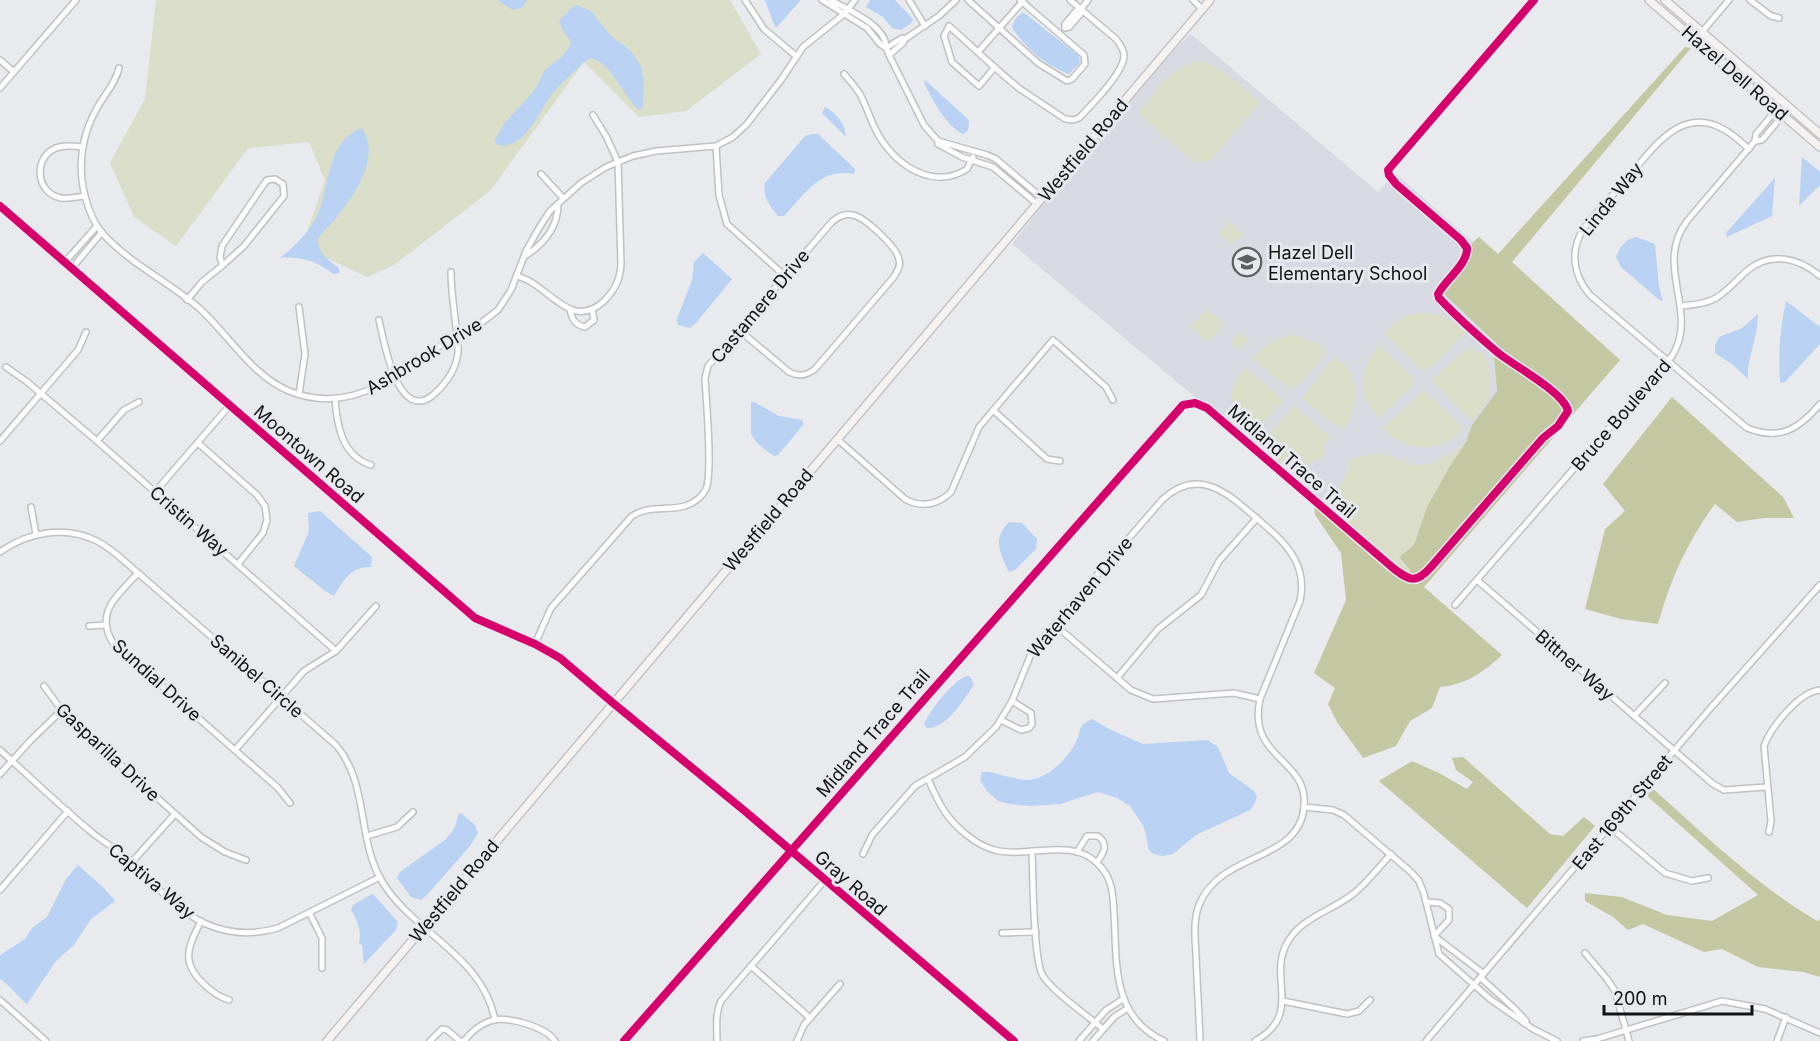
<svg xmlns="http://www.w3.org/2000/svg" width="1820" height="1041" font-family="Inter,sans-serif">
  <rect width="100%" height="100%" fill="#e8eaed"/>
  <path fill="#d7dae1" d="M1191,34L1378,192L1395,173L1473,242L1443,293L1497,344L1494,359L1497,391L1472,425L1466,442L1458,449L1430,464L1416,465L1379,453L1351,459L1343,482L1324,505L1257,448L1221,416L1190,393L1012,244L1072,169L1176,48Z"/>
  <g fill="#dadec8">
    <path d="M156,0H730L761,54L686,111L639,117L584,62L490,191L394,265L367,277L302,246L325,180L309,142L248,148L176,246L134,217L110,163L145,99Z"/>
    <path d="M1196,61C1218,61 1243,89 1260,102L1210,161L1194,162L1138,113C1154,94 1170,68 1196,61Z"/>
    <path d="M1228,221L1243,234L1233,245L1220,235Z"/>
    <path d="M1206,309L1224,324L1208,342L1191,328Z"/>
    <path d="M1420,313C1442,314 1450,318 1466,333L1428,370H1421L1384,333C1396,322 1405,314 1420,313Z"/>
    <path d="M1240,332L1249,339L1239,350L1231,343Z"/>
    <path d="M1296,335L1320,345L1327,352L1295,388H1289L1252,359C1265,344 1276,336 1296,335Z"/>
    <path d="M1379,345L1415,379L1414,384L1380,417C1355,396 1360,368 1379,345Z"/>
    <path d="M1468,347L1480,353L1483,352C1494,379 1495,401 1471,421L1434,383V378Z"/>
    <path d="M1334,357C1339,361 1345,366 1349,371C1362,388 1355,415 1342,430L1303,399L1305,394Z"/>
    <path d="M1245,367L1281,398L1282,402L1252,436C1230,416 1223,391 1245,367Z"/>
    <path d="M1422,392H1426L1463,428C1446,454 1403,453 1383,428Z"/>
    <path d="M1292,408L1298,409L1331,437L1323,446L1326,455C1308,466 1297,470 1277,461L1275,456L1260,445Z"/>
    <path d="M1466,442L1448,469L1427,507L1414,545L1399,557L1410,570L1408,579L1390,570L1354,530L1324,505L1343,482L1351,459L1379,453L1416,465L1430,464L1458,449Z"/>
  </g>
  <g fill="#c3c8a3">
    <path d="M1685,47L1691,48L1512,262L1620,360L1424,587L1502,655C1484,672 1465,685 1440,687L1432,708L1410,721L1396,746L1363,758L1337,722L1328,704L1335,688L1314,673L1346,600L1341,553L1315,515L1313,496L1354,530L1390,570L1408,578L1410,570L1399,557L1414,545L1427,507L1448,469L1466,442L1472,425L1497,391L1494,359L1497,344L1443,293L1473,242L1479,237L1498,254Z"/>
    <path d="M1672,397L1783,497L1794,518H1764L1737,522L1715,504C1688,540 1670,580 1658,624L1621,619L1585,609L1605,529L1625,511L1603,484Z"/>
    <path d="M1463,757L1550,834L1563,836L1584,817L1595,826L1527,908L1379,781L1412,761L1439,773L1467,789L1473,782L1456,770L1452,758Z"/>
    <path d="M1652,788C1705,835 1756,885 1817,921L1820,919V977L1803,972L1758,967L1722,949L1704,952L1643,924L1628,930L1613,917L1585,901V893L1622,897L1667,915L1712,921L1758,895L1646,795Z"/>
  </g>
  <g fill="#b9d2f3">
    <path d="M497,0H527L522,8L513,10Z"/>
    <path d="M765,0H800V1L777,27H775Z"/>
    <path d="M870,0H895L913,19L910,24L901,30L892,28L883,17L866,7Z"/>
    <path d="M577,5L591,11L612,37L630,50L637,60L641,67L644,83L643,107L639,110C625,98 610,61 590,58C583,63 558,86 552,94C539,111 524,152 497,145L495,141C502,121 519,109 532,93C539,86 540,76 546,69C555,61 568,55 571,42L562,29L559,21L571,8Z"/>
    <path d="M1023,12L1079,56L1080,63L1069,74C1047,67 1024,47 1012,27L1015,19Z"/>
    <path d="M925,80L969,120L968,131L963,134C945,125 933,100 924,83Z"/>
    <path d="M825,107C837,113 845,124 846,137L822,113Z"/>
    <path d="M362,128C381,158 355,194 337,217C331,225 323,231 318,239C318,252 328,261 338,267L340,273L333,274C319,262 299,256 280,258C293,248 310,231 317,216C330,188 326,141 362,128Z"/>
    <path d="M812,134H818L855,169L854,174C820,167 804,195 784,216H778C770,206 762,196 765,183L805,136Z"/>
    <path d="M1802,157L1820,172V185L1799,206Z"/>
    <path d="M1775,178L1772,216L1727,237L1726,233Z"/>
    <path d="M1636,237L1655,244L1659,287L1663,301L1658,299L1621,267L1616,257C1620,247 1625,239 1636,237Z"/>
    <path d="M703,253L732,279L696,323L690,328L678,325L677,319L692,280L694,262Z"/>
    <path d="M1786,301L1820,327V344L1784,383L1780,382C1778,355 1780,328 1786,301Z"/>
    <path d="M1758,314L1757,328L1748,367V379L1733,365L1715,353V345L1719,337L1742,328Z"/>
    <path d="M751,402H754L779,416L802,420L804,424L778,455L774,456C766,450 754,443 751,433Z"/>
    <path d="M320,511L372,557L371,567C350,567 344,580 334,596L325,591L294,566L309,531L308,513Z"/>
    <path d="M1009,522L1022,523L1037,539L1036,549L1015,570L1009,572C1000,553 992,539 1009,522Z"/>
    <path d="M966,676H970L974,685C962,701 948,728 927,728L924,724C931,709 951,683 966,676Z"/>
    <path d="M1092,719L1111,730L1143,744L1207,740L1218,747L1229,773L1254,791L1257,797L1254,805L1250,810L1196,835L1173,854L1162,856L1152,853L1149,850L1144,827L1130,806L1117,798L1098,792L1060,804L1030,806L1009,804L998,801L987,791L980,780L982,772H989C999,774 1021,781 1030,780C1049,777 1066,760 1075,744C1083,730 1075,727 1092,719Z"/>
    <path d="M461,813L475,825L478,833L470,846L427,895L421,900L411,897L397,878L400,872L446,839L454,829L459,814Z"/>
    <path d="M78,865L104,888L115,901L91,919L74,945L56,961L27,1004C17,996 11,986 0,979V955L25,939L32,928L47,917L66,879Z"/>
    <path d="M372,894L374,895L398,922L396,930L364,964L362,945L359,943C362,932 357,919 351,910L353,905Z"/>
  </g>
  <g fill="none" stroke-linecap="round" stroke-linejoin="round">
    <g stroke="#c0c1c3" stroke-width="8">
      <g id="minor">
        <path d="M745,0L764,29L796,56"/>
        <path d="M822,0L867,28L880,44L886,48C887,25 847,10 831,0"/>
        <path d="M909,0L925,26"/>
        <path d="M968,0L1038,63L1067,81L1072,79L1085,64L1084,55L1020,0"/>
        <path d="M1193,0L1202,9"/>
        <path d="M1750,0L1771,16L1779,18"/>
        <path d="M1079,8L1065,24V28L1069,27L1083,11"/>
        <path d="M1081,9L1088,0"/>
        <path d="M1702,32L1729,0"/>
        <path d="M905,39L939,16L956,0"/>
        <path d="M978,52L1023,1"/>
        <path d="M889,55L903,43L905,39L902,38L886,48L889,55L924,125L938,141"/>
        <path d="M0,60L14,72"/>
        <path d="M995,67L979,86L952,62L944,36L949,26C973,47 995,69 1020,89L1065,119L1073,120L1079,118C1091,105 1123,74 1124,56C1124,50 1120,44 1116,39L1070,0"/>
        <path d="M119,68C116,83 104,95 97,108C82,134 77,166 85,196C88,208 94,223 102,233C130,264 168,281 199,308C229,335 251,375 289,391C319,403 348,401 377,386L457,335L481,323L498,310L511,290L526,251L539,228L550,211L581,183L606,167L633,156L656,151L716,146L733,137L747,124L781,80L803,47L844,14L855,0"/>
        <path d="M844,74C850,81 857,88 861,96C869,112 873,129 883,142C902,169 936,189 967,169L973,157"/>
        <path d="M0,88L76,0"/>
        <path d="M1755,141L1762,140L1783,115"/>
        <path d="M716,146L719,195L727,224L785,276"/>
        <path d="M83,147C75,146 67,145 59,147C33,154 34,193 61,198C69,199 77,197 85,196"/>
        <path d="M1749,149C1741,142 1733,134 1723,129C1684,107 1657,143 1635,169C1618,189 1600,209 1583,229C1570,252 1573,275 1590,295L1747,428C1780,441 1799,429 1820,404"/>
        <path d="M541,174L563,198"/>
        <path d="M275,179L283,184L284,196L244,246L223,265L220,258L222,246L264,184L267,180Z"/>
        <path d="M1037,204L993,167L962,157L938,144V141L987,155L996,159L1042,198"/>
        <path d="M0,206L475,618L535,644L560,658L613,703L746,812L1014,1041"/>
        <path d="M525,256C544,244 558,227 558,204"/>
        <path d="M65,262L97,226"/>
        <path d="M72,268L102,232"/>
        <path d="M517,276C523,278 529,280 534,284C556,298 576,327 604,301C615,290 620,280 621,264L618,162L606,136L593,115"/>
        <path d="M187,300L202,282L223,265"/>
        <path d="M1680,306C1692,305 1705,304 1716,298C1728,291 1737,279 1748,270C1771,251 1799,258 1820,276"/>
        <path d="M570,310C572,319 575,325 585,327L594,320L592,309"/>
        <path d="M379,320C384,341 397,422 432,396C443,387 454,373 457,358C460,348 457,337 456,327C454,308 451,290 451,272"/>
        <path d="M6,367L26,381L97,441L336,651"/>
        <path d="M299,394L305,354L299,307"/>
        <path d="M335,399C337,426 342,456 371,465"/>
        <path d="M993,410L1047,459L1060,461"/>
        <path d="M837,439L905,499C921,508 938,505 951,492L979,427L1053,340L1106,387L1113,400"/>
        <path d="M0,441L78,350L86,332"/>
        <path d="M97,441L124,410L139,402"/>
        <path d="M198,443L257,495L265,506L267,520L263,533L238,564"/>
        <path d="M155,492L230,405"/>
        <path d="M31,507L36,534"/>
        <path d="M0,552C28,532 65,525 97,541C113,549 125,562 138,573L336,745C370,785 356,840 383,883C414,933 483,956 495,1020"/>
        <path d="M138,573C118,595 94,612 113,643L278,788L290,803"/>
        <path d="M1477,580L1713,784L1724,790L1766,787"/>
        <path d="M1455,605L1672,356C1700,312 1653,266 1687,221L1755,141L1756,134L1777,109"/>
        <path d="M1054,624L1131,690L1153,699L1234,693L1260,699"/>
        <path d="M89,626L105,625"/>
        <path d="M535,644L551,608L632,516C649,505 667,511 685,506C694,503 702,497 706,489C713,473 706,399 705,378L708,366L830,224C836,217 846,212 856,216C867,220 898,248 899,260C901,266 897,272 893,278L816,368C807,376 799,377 789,372L739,330"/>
        <path d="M1117,678L1158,629L1201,595L1219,561L1257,518"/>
        <path d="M44,686L66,716L201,837L225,852L246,860"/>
        <path d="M1634,716L1665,683"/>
        <path d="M1001,720L1021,730L1029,728L1032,724L1031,713L1012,701"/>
        <path d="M0,750C30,777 58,804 89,830C100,840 114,847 125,857C149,879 177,911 206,924C229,934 254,935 278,928L380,877"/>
        <path d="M235,750L304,671L336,651L376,606"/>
        <path d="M0,774L31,740L61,711"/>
        <path d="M928,779C933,790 938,802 945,812C955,827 977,846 995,850C1029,859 1073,835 1100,866C1113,880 1113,896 1114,913C1117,962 1111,1017 1164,1041"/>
        <path d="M1304,807L1333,810L1344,815L1411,872L1419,881L1424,894L1439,954L1490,999L1533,1029L1557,1041"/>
        <path d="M1610,827L1665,873L1692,881L1708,878"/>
        <path d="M1769,832L1771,821L1764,746C1771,727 1799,692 1820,690"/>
        <path d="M367,836L397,827L413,812"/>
        <path d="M1032,851C1033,875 1033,961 1043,976C1053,992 1088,1016 1103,1029"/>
        <path d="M1077,852L1087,836H1098C1109,844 1104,853 1097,862"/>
        <path d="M863,854L872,835L915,786L965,757L996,727L1012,701L1033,649L1162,500C1197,467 1225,491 1254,516C1281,539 1309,561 1300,601L1260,699C1247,760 1309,758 1304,807C1299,863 1220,851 1199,905C1193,921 1195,938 1196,954C1197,983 1199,1012 1200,1041"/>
        <path d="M131,863L175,814"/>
        <path d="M0,890L68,811"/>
        <path d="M1426,902L1440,903L1449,909V920L1434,936"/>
        <path d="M310,914L322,938V968"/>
        <path d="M201,921C188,947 180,963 205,985C212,992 219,997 229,1000"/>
        <path d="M1002,933L1036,932"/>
        <path d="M1434,936L1484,974"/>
        <path d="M1585,953L1607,979L1615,991L1629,1041"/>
        <path d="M751,966L810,1018"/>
        <path d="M1481,978L1516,1010L1526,1021"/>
        <path d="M0,1000L46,1041"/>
        <path d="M1283,1001L1347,1014L1359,1011L1370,1000"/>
        <path d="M430,1041L442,1029L447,1030L460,1041"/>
        <path d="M464,1041C471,1032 479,1025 490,1021C506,1015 546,1027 555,1041"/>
        <path d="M717,1041C717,1027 715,1014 721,1001L825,880"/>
        <path d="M797,1041L804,1025L840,984"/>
        <path d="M1079,1041L1106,1010L1123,999"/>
        <path d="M1093,1041L1114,1017L1128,1008"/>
        <path d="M1255,1041C1302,1015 1270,981 1285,947C1298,918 1330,912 1353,894C1367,883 1379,867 1391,854"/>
        <path d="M1426,1041L1708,711L1820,585"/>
        <path d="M1583,1041L1597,1039L1722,1001L1765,1009L1820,1033"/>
        <path d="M1777,1041L1786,1017"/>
      </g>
    </g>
    <g stroke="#c3c4c5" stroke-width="10">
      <g id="major">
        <path d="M1649,0L1820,147"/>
        <path d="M1665,0L1820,134"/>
        <path d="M327,1041L1210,0"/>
      </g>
    </g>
    <use href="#minor" stroke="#fcfcfc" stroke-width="5"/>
    <use href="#major" stroke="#f5f2f1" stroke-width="7"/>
    <g stroke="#e7e9ee" stroke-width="11">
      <g id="cycleway">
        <path d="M0,206L475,618L535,644L560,658L613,703L746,812L1014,1041"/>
        <path d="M624,1041L1183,405L1195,403L1207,408L1393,568C1410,581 1416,584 1431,567L1543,438L1558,426L1568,411C1564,392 1514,366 1497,352C1477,335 1457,317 1439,298L1438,294C1445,280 1468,264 1467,248L1461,240L1396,184L1389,175L1388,170L1534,0"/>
      </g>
    </g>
    <use href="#cycleway" stroke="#d6006c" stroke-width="8"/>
  </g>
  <defs>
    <g id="school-ring" transform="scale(1.5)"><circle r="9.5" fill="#e7e9ee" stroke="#5d5e60" stroke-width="1.5"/><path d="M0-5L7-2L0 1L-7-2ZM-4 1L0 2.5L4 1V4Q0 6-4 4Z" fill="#5d5e60"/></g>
  </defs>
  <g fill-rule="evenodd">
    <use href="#school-ring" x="1247" y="262"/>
  </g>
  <g text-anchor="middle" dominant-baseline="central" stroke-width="6" stroke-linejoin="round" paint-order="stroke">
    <g font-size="18" fill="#121314" stroke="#e7e9ee">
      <text transform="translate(1735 73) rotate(41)">Hazel Dell Road</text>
      <text transform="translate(1083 150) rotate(-50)">Westfield Road</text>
      <text transform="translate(1611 199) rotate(-51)">Linda Way</text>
      <text transform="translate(760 306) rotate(-50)">Castamere Drive</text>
      <text transform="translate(424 356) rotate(-31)">Ashbrook Drive</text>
      <text transform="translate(1621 415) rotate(-49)">Bruce Boulevard</text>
      <text transform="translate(309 454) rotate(41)">Moontown Road</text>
      <text transform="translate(1292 461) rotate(41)">Midland Trace Trail</text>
      <text transform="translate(768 520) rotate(-50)">Westfield Road</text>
      <text transform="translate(189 521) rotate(41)">Cristin Way</text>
      <text transform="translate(1080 597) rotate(-50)">Waterhaven Drive</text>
      <text transform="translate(1575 665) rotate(41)">Bittner Way</text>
      <text transform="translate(257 676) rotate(41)">Sanibel Circle</text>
      <text transform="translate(157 680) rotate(42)">Sundial Drive</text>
      <text transform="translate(873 733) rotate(-49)">Midland Trace Trail</text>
      <text transform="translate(108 752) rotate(43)">Gasparilla Drive</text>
      <text transform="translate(1622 812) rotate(-50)">East 169th Street</text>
      <text transform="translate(152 881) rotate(40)">Captiva Way</text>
      <text transform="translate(851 883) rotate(41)">Gray Road</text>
      <text transform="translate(454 891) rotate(-50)">Westfield Road</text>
    </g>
    <g font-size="18" fill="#121314" stroke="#e7e9ee" text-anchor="start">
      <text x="1268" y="252">Hazel Dell<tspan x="1268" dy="21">Elementary School</tspan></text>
    </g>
  </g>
  <path d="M1604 1005v9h148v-9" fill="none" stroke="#121314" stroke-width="3"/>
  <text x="1613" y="1005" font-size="18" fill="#121314" stroke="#e7e9ee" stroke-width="4.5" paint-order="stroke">200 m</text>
</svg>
